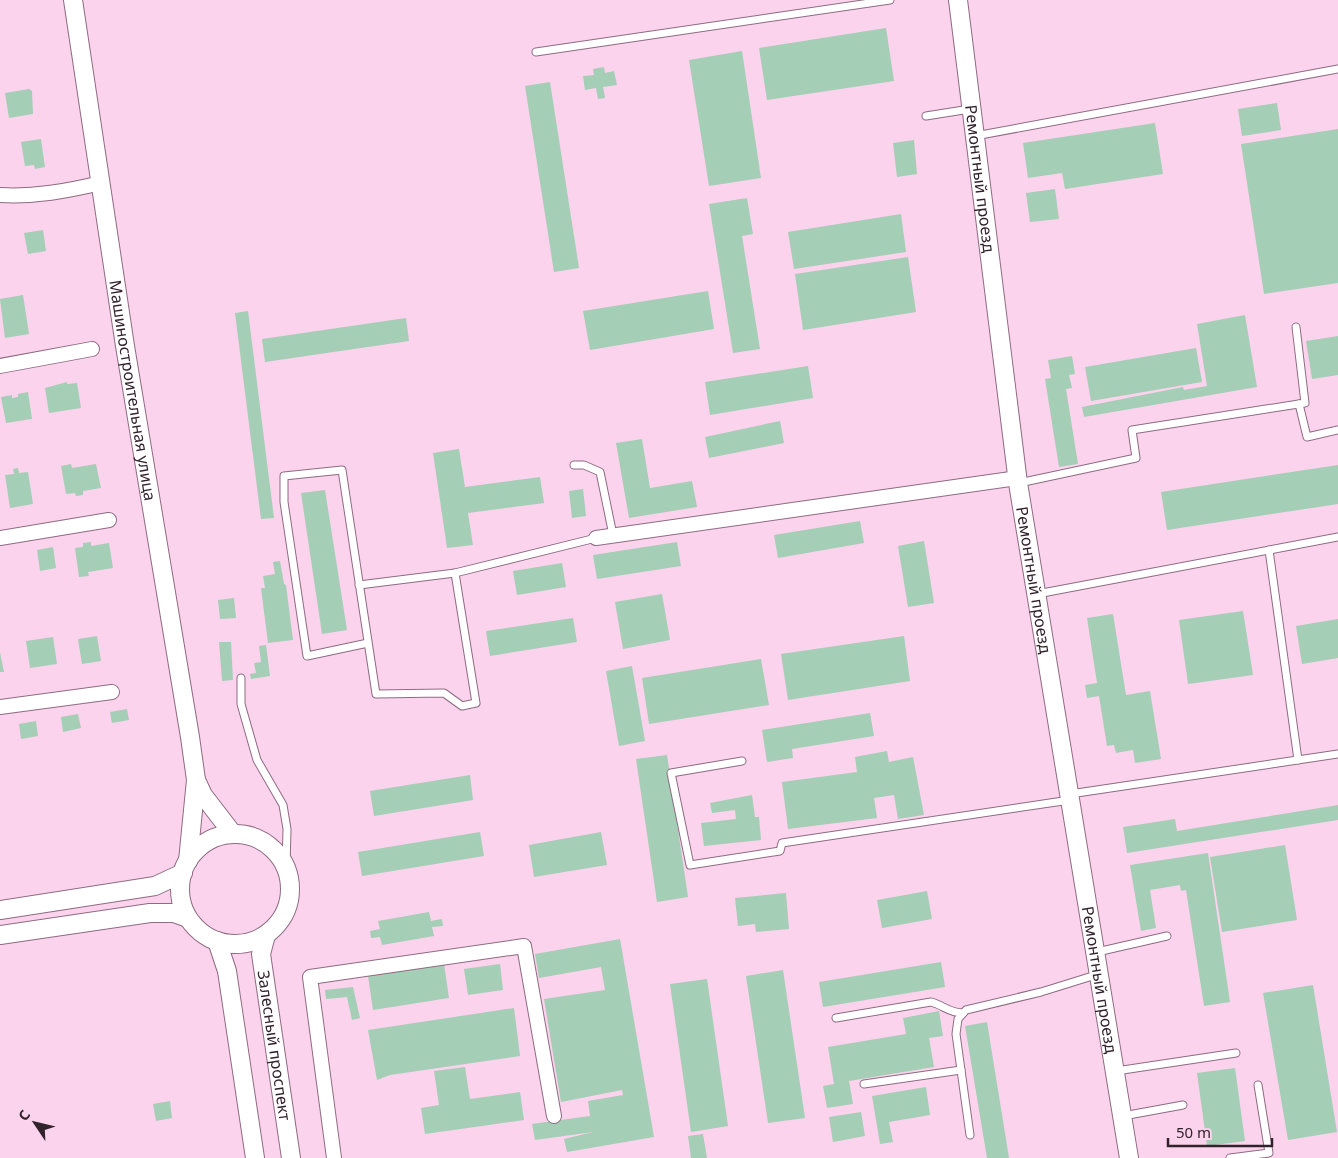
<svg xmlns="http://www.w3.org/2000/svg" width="1338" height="1158" font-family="'Noto Sans',sans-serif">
  <rect width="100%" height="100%" fill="#fbd3ed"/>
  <g fill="#a4ceb5">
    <path d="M886,28L894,81L767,100L759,48Z"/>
    <path d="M742,51L761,178L709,186L689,60Z"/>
    <path d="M604,67L605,73L614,71L617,85L603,87L605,98L598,99L596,88L585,90L583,76L594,75L593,69Z"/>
    <path d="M550,82L579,268L554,272L525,86Z"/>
    <path d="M29,89L32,91L33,114L9,118L5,93Z"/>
    <path d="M1277,103L1281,130L1242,136L1238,109Z"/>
    <path d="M1155,123L1163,174L1065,189L1062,173L1028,178L1023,143Z"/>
    <path d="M1338,129V283L1264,294L1241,144Z"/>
    <path d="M41,139L45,167L35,169L34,165L25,166L21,142Z"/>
    <path d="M914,140L917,174L897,177L893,143Z"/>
    <path d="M1055,189L1059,219L1030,222L1026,193Z"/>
    <path d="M747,198L753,234L742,236L760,349L733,353L709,204Z"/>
    <path d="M901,214L906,252L794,269L788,232Z"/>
    <path d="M43,230L46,251L28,254L24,233Z"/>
    <path d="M908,257L916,312L803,330L795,274Z"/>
    <path d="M708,291L714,329L590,350L583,311Z"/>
    <path d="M23,295L29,334L5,338L0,299Z"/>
    <path d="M248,311L274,518L261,519L235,313Z"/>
    <path d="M1245,315L1257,387L1084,417L1082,407L1183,387L1184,390L1207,386L1197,324Z"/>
    <path d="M406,318L409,341L265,362L262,339Z"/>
    <path d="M1338,336V375L1312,379L1306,341Z"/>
    <path d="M1196,348L1202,382L1091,401L1085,367Z"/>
    <path d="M1072,356L1075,374L1069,375L1072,388L1066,389L1078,464L1059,467L1045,379L1051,378L1048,360Z"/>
    <path d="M808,366L813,398L710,415L705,382Z"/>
    <path d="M67,382V384L77,383L81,408L49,413L45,388Z"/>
    <path d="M28,392L32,419L6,423L1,397L12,395V398L18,397V394Z"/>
    <path d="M780,421L784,443L709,458L705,437Z"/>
    <path d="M642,439L650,488L692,481L697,507L629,518L616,443Z"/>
    <path d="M459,449L465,487L540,477L544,503L468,513L473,545L447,548L433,453Z"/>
    <path d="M71,464L72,468L96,464L101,488L83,491V495L76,496L75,493L66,494L61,466Z"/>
    <path d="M1338,465V504L1167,530L1161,492Z"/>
    <path d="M18,468L19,473L28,472L33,504L10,508L5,475L14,474L13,469Z"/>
    <path d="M583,489L586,516L572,518L569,491Z"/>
    <path d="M325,490L347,630L322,634L301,493Z"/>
    <path d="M860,521L864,543L778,558L774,535Z"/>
    <path d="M924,541L934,603L908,607L898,546Z"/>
    <path d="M91,542V546L109,543L113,568L88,572L89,576L79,577L75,548L83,547V543Z"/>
    <path d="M677,542L681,566L597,579L593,555Z"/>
    <path d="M53,547L56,568L40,571L37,550Z"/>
    <path d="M280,561L284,584L286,585L293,640L268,643L261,588H265L263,576L275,574L273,562Z"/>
    <path d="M562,563L566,587L517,595L513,571Z"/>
    <path d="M662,594L670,640L623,649L615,602Z"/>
    <path d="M234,598L236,618L220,619L218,600Z"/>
    <path d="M1243,611L1253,675L1188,684L1179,620Z"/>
    <path d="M1113,614L1126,695L1150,691L1161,759L1135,763L1133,750L1116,753L1114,745L1107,746L1099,696L1087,698L1085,685L1097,683L1087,618Z"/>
    <path d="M573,618L577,642L490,656L486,631Z"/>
    <path d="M1338,619V658L1302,664L1296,626Z"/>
    <path d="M97,636L101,661L82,664L78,639Z"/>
    <path d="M904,636L910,681L788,700L781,654Z"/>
    <path d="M53,637L57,664L30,668L26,641Z"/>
    <path d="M219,642H231L233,680L222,681Z"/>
    <path d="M266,645L270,676L251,679L250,674L256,673L254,663L261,662L259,646Z"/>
    <path d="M0,652L4,672H0Z"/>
    <path d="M761,659L769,705L649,724L642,678Z"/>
    <path d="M632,666L645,741L619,746L606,671Z"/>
    <path d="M127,709L129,720L112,723L110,712Z"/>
    <path d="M870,713L874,736L792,749L793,758L767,762L762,730Z"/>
    <path d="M78,714L81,728L63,732L61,717Z"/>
    <path d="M36,721L38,736L21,739L19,724Z"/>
    <path d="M887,751L889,762L913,757L924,815L898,819L894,795L874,798L877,818L788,829L782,782L857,772L855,757Z"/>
    <path d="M667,755L688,897L657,902L636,759Z"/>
    <path d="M470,775L473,800L374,816L370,791Z"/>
    <path d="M752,795L755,817H759L761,840L704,846L701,823L736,819L735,810L712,813L710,803Z"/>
    <path d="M1338,805V820L1127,853L1123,827L1175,819L1177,831Z"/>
    <path d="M480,832L484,856L362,876L358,852Z"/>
    <path d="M601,832L607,865L534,877L529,845Z"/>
    <path d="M1285,845L1297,920L1222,932L1210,857Z"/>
    <path d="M1208,853L1230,1002L1204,1006L1186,890L1181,891L1180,885L1150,890L1156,928L1141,931L1130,865Z"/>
    <path d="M927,891L932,919L882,928L877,900Z"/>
    <path d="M786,893L789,929L756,932L755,924L738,926L735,898Z"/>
    <path d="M429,912L431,921L442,919L443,926L432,927L434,936L382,945L380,937L371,938L370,931L380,929L378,921Z"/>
    <path d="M620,939L654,1137L567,1152L564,1139L593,1132L535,1140L532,1124L590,1116L588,1101L623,1095L622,1090L561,1102L544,999L605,990L601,967L539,978L535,954Z"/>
    <path d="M941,962L945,987L823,1007L819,982Z"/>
    <path d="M444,964L449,998L373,1010L368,976Z"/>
    <path d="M500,964L503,990L468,995L464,969Z"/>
    <path d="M783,970L805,1118L768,1123L746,976Z"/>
    <path d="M707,979L728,1126L691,1132L670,984Z"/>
    <path d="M1313,985L1337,1132L1288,1140L1263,993Z"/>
    <path d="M353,987L360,1018L352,1020L347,997L326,999L325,990Z"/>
    <path d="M514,1008L520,1056L390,1075L377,1080L368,1030Z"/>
    <path d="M939,1011L943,1036L929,1038L934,1067L849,1081L853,1104L827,1108L823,1086L834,1084L828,1047L906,1034L903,1018Z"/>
    <path d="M987,1022L1009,1158H987L965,1026Z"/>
    <path d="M465,1067L470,1099L520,1092L524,1120L425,1134L421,1108L439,1105L434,1071Z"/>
    <path d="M1235,1068L1245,1141L1207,1146L1197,1073Z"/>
    <path d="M926,1087L930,1115L889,1122L893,1142L880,1144L872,1096Z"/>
    <path d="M170,1101L172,1118L156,1121L153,1104Z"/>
    <path d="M861,1112L865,1136L833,1142L829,1117Z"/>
    <path d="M703,1134L707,1158H691L688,1136Z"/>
  </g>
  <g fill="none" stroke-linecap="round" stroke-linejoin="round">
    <g stroke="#8e6b82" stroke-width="9">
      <g id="service">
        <path d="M536,52L890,0"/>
        <path d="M926,116L970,109"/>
        <path d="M975,136L1338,69"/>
        <path d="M1299,404L1307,437L1338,430"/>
        <path d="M574,465H584L600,472L613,535"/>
        <path d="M1019,483L1136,458L1132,430L1305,403L1296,327"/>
        <path d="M1269,550L1298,760"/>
        <path d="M359,585L455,573L596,538"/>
        <path d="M1037,594L1338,537"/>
        <path d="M368,643L307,656L284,502V476L342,470L376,694L444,693L462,706L476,703L455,573"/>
        <path d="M241,678V704L257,760L283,805L287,829L286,868"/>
        <path d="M742,761L671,773L690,865L780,851L782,843L1070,800"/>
        <path d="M1070,794L1338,754"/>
        <path d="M1097,952L1167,936"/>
        <path d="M836,1018L931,1002C943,1005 949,1013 963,1013"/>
        <path d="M1116,1071L1236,1053"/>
        <path d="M864,1084L961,1070"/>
        <path d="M1123,1116L1183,1105"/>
        <path d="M970,1135L956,1034L958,1019L966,1010L1041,992L1099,974"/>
        <path d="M1230,1158L1269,1153L1258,1085"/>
      </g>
    </g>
    <g stroke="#8e6b82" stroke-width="16">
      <g id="minor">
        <path d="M0,195C35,197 67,191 101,183"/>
        <path d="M0,366L92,349"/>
        <path d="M0,538L109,520"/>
        <path d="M596,538L1018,478"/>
        <path d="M0,707L112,692"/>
        <path d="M334,1158L310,977L524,946L554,1116"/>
      </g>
    </g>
    <g stroke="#8e6b82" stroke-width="20">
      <g id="tertiary">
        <path id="s1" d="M73,0L125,346L190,737L196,780L188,861"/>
        <path id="s2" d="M958,0L1018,483L1129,1158"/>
        <path d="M196,780L203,795L233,834"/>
        <circle cx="235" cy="889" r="55"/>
        <path d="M0,910L155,886L183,873"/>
        <path d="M0,935L150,913H174L188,918"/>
        <path id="s3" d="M266,935L261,954L291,1158"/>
        <path d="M217,941L227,971L255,1158"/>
      </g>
    </g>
    <use href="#service" stroke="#fff" stroke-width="7"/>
    <use href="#minor" stroke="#fff" stroke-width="14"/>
    <use href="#tertiary" stroke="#fff" stroke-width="18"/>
  </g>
  <g text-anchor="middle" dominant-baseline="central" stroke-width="4.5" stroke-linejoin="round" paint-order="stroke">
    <g font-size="16" fill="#31222c" stroke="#fbd3ed">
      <text stroke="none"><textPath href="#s2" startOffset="180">Ремонтный проезд</textPath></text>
      <text stroke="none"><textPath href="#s1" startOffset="395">Машиностроительная улица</textPath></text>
      <text stroke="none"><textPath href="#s2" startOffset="585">Ремонтный проезд</textPath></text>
      <text stroke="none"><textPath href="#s2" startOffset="990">Ремонтный проезд</textPath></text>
      <text stroke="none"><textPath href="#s3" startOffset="112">Залесный проспект</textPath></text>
    </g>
  </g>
  <g transform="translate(35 1123) rotate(305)" stroke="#fbd3ed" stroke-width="4" paint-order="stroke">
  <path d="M0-4L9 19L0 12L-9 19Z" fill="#31222c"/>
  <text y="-8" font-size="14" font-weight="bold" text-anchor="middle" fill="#31222c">С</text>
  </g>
  <path d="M1168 1138v8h104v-8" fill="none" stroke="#31222c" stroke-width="2.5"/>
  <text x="1176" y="1138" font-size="15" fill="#31222c" stroke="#fbd3ed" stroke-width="4" paint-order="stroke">50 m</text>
</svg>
